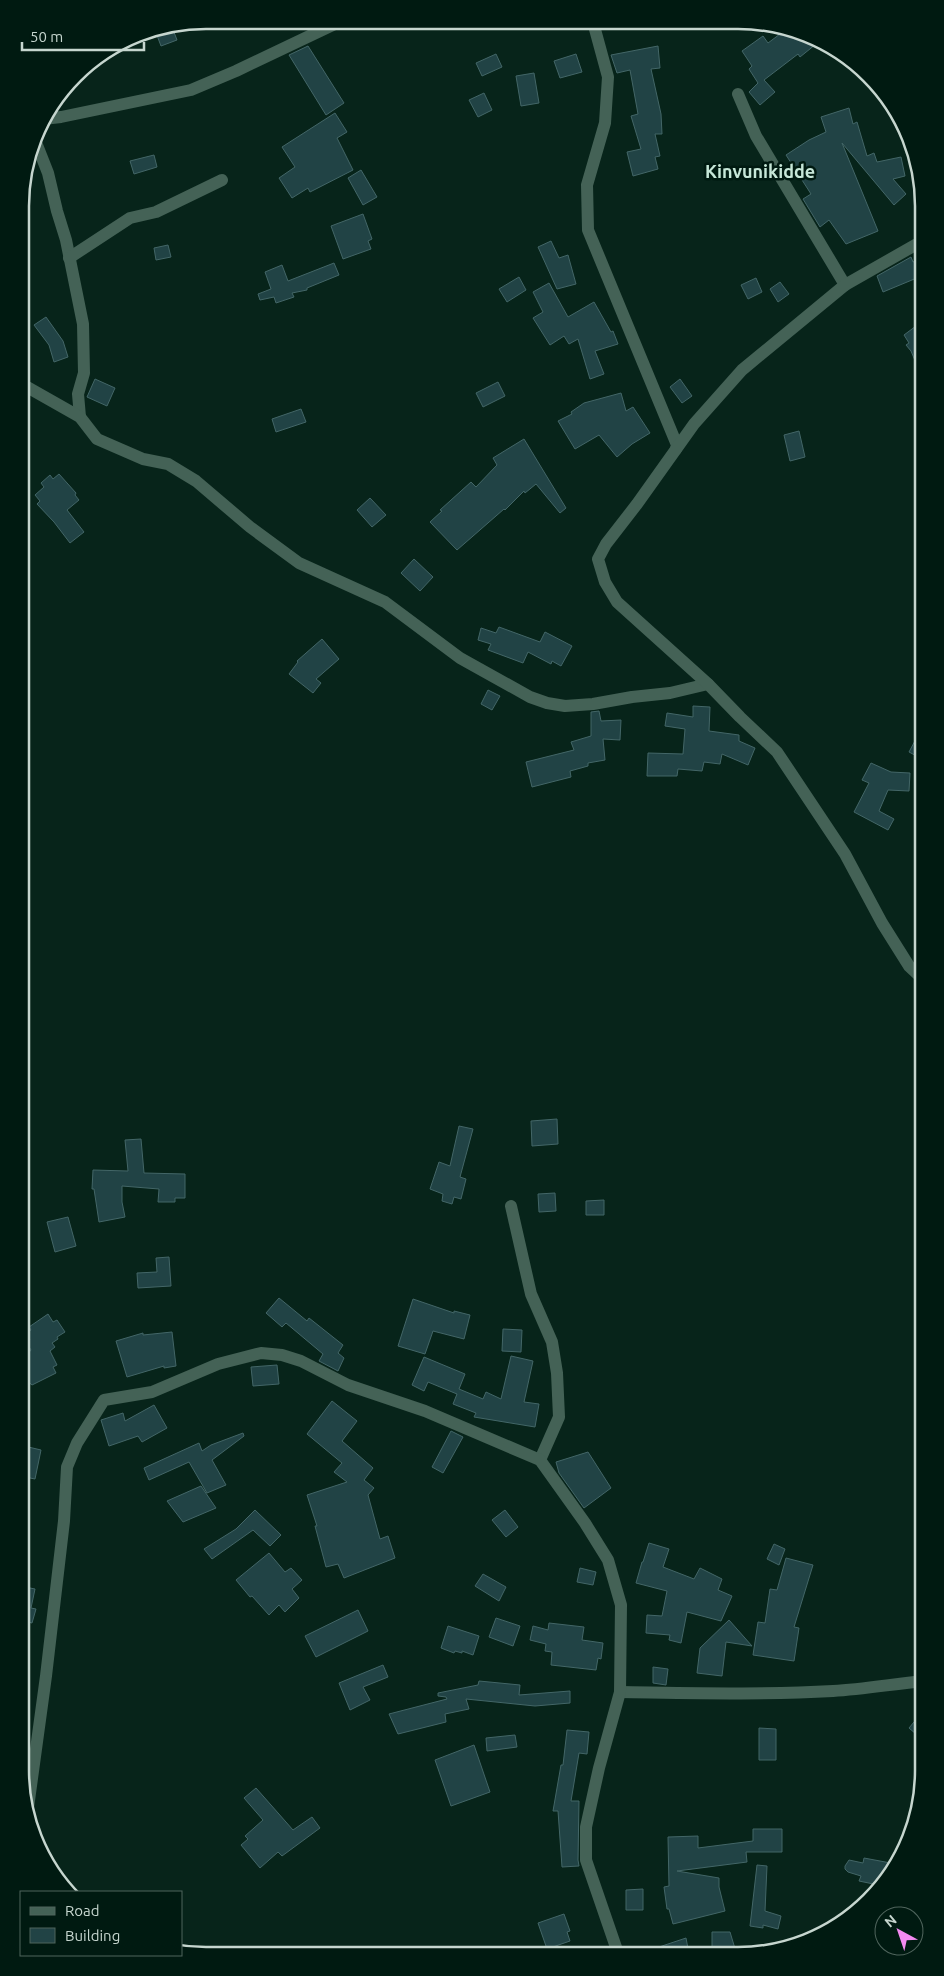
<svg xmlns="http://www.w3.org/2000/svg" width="944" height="1976" font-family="Ubuntu,sans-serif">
  <rect width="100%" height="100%" fill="#07241a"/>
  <g fill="#214345" stroke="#436667">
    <path d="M172,27L177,40L161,46L155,30Z"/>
    <path d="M788,28L821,40L800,57L798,54L764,80L775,92L760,105L749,92L758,83L749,69L752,66L742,51L763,36L768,43Z"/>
    <path d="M308,46L344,103L326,115L289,55Z"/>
    <path d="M658,46L660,68L651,69L661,114L662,134H655L660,156L655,157L658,169L633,176L627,152L641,149L631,116L638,114L630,70L617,73L611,55Z"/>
    <path d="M496,54L502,67L482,76L476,63Z"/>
    <path d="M576,54L582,72L560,78L554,61Z"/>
    <path d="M534,73L539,103L521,106L516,76Z"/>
    <path d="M484,93L492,110L478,117L469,100Z"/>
    <path d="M849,108L853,124L857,122L867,156L874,153L877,162L901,157L905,176L893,179L906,194L894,205L842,143L878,231L846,244L829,220L820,227L803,199L811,194L786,155L809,140L826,132L821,117Z"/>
    <path d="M335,113L347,132L337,138L353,170L310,192L308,188L292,198L279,178L295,167L282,147Z"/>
    <path d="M154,155L157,167L134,174L130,161Z"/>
    <path d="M361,170L377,197L363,205L348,178Z"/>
    <path d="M363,214L372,239L368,241L371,249L343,259L331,226Z"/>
    <path d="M551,241L559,258L568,255L576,284L557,289L538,247Z"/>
    <path d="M168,245L171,257L156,260L154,248Z"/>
    <path d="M911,257L913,262L924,258V275L883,292L877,276Z"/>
    <path d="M334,263L339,275L307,288V290L292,293L294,297L276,303L274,297L260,300L258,294L271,289L265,272L282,265L288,281Z"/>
    <path d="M519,277L526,290L507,302L499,289Z"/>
    <path d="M756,278L762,292L748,299L741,285Z"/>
    <path d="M780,282L789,294L778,302L770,289Z"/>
    <path d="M549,283L568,317L594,302L611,332L613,331L618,344L595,351L604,374L590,379L578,339L569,344L564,336L550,345L533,318L543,312L533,292Z"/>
    <path d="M46,317L63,341L68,357L54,362L49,345L34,325Z"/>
    <path d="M924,320V382L911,351L906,345L909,343L904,335Z"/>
    <path d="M95,379L115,388L107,406L87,397Z"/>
    <path d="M680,379L692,396L682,403L670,387Z"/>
    <path d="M498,382L505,396L483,407L476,393Z"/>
    <path d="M621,393L626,411L633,407L650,433L632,444L617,457L599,435L575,449L558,421L572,414L571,412L584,403Z"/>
    <path d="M301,409L306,422L276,432L272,419Z"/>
    <path d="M799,431L805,457L790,461L784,435Z"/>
    <path d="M524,439L566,508L560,513L536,484L525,493L524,491L505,510L504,509L457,550L430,522L442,511L440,510L471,482L476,487L497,465L493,458Z"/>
    <path d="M59,474L76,493L75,495L79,500L67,510L84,532L70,543L54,522L37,504L40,501L35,495L44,487L41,483L50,475L53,479Z"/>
    <path d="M370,498L386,515L372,527L357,510Z"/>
    <path d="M414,559L433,577L420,591L401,573Z"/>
    <path d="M499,627L540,642L545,632L572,646L561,666L552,661L551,664L528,652L523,663L488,650L491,644L478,640L481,628L496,633Z"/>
    <path d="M322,639L339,659L316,679L321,683L313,693L289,674L298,662L297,661Z"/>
    <path d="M488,690L500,696L492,710L481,704Z"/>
    <path d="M693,706L710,707L709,731L739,735V741L755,748L748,765L722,754L720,764L704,762L702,771L678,769L677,776H647L648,753L683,754L685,729L665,726L667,713L693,717Z"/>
    <path d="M599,711L601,721L621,720L620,740L603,739L605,760L588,763V766L570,771L571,777L532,787L526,762L574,750L571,742L591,736V712Z"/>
    <path d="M924,724V760L909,752Z"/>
    <path d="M871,763L891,772L910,773L909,791L888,790L879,811L894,819L888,830L854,812L869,783L862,780Z"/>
    <path d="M557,1119L558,1144L532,1146L531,1121Z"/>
    <path d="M459,1126L473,1129L460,1177L466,1179L461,1199L454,1197L452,1204L442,1201L443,1194L430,1189L439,1162L450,1166Z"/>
    <path d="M141,1139L144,1173L185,1174V1198H175V1202H158L159,1189L122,1186V1202L125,1217L99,1222L94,1189H92L93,1170L128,1171L125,1140Z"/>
    <path d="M555,1193L556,1211L539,1212L538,1194Z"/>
    <path d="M604,1200V1215H586V1201Z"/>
    <path d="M68,1217L76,1246L55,1252L47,1222Z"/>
    <path d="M169,1257L171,1286L138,1288L137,1273L157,1272L156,1258Z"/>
    <path d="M279,1298L307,1321L309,1318L343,1345L338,1353L344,1358L338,1371L319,1361L323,1354L286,1323L282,1327L266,1313Z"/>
    <path d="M413,1299L454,1313V1311L470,1315L464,1339L433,1331L425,1354L398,1346Z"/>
    <path d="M48,1314L53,1322L57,1320L65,1332L57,1337L58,1339L52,1343L55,1347L50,1351L57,1365L53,1367L56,1373L32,1385L20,1375V1363L31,1350L26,1342L30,1340L26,1334L31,1330L29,1327Z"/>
    <path d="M503,1329L522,1330L521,1352L502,1351Z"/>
    <path d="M172,1332L176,1366L164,1368V1366L127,1377L116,1341L143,1333V1335Z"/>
    <path d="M511,1356L533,1361L524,1402L539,1404L535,1427L474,1417L476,1413L453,1404L457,1394L428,1382L424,1391L412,1385L424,1357L465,1374L459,1389L483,1399L486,1392L501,1399Z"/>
    <path d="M277,1365L279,1384L253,1386L251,1367Z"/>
    <path d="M332,1401L357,1421L342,1441L373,1468L364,1480L374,1488L368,1495L380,1539L388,1536L395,1558L344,1578L338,1564L326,1567L315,1526H317L307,1495L347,1482L334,1472L342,1463L307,1434Z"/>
    <path d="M154,1405L167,1428L142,1442L138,1436L109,1446L101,1420L123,1413L125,1421Z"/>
    <path d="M451,1431L463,1437L443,1473L432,1467Z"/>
    <path d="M243,1433L244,1436L212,1460L226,1485L207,1493L189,1462L149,1480L144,1468L199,1443L202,1451L211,1445Z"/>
    <path d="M20,1445L41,1450L35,1479L20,1476Z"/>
    <path d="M588,1452L611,1488L584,1508L559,1473L556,1462Z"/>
    <path d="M201,1486L216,1508L183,1522L167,1501Z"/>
    <path d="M255,1510L281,1535L270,1546L253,1530L212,1559L204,1549L236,1529Z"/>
    <path d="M505,1510L518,1527L506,1537L492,1520Z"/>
    <path d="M649,1543L669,1549L663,1567L694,1579L700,1568L722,1579L718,1590L732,1596L721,1621L687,1612L681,1643L669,1640L670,1635L646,1633L647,1615L662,1616L667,1591L636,1583L642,1562H643Z"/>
    <path d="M774,1544L785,1549L779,1565L767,1559Z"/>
    <path d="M269,1553L285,1572L291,1568L302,1580L292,1589L299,1598L285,1612L279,1605L269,1615L252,1596L250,1597L236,1580Z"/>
    <path d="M786,1558L813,1565L794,1627L799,1628L794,1661L753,1655L758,1622L765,1623L770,1589L777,1590Z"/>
    <path d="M580,1568L596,1572L593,1585L577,1582Z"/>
    <path d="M483,1574L506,1587L499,1601L475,1586Z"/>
    <path d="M20,1586L35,1589L31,1608L36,1609L32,1623L28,1622L26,1632H20Z"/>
    <path d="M358,1610L368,1631L316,1657L305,1636Z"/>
    <path d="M496,1618L520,1626L513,1646L489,1637Z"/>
    <path d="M729,1620L752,1646L726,1642L722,1676L697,1673L700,1648Z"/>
    <path d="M549,1623L584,1627L582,1640L603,1643L601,1659L598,1658L596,1670L551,1665L552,1652L545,1651L546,1644L530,1640L533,1626L548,1630Z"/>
    <path d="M448,1626L479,1636L473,1655L462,1651V1653L455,1651L454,1653L441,1648Z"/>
    <path d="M383,1665L388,1677L363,1687L370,1700L350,1710L339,1683Z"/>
    <path d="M653,1667L668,1669L666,1685L653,1683Z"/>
    <path d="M479,1681L520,1685L519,1695L570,1691V1703L535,1706L466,1699L469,1709L445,1714L446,1722L398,1734L389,1714L447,1699L446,1697L438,1696V1693L478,1685Z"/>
    <path d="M924,1710V1741L909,1728Z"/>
    <path d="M759,1728L776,1729V1760H759Z"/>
    <path d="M567,1730L589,1732L587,1754L579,1753L571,1801H579L578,1860L579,1866L562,1867L558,1811H553L561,1765H563Z"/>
    <path d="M515,1735L517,1747L487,1751L486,1738Z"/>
    <path d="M474,1745L490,1792L451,1806L435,1760Z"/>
    <path d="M256,1788L293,1830L312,1817L320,1828L282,1856L278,1852L260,1868L241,1845L248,1839L245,1836L263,1820L244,1798Z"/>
    <path d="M753,1829H782V1852H746L747,1862L677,1871L719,1878V1887L725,1911L673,1924L669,1909H667L664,1887L669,1886L668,1837L698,1836V1848L753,1841Z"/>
    <path d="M864,1858L896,1864L883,1886L859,1881L861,1876L848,1872L845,1869V1866L849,1860L863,1863Z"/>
    <path d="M757,1865L767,1866L765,1911L781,1916L778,1929L763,1925V1928L750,1926Z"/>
    <path d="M643,1889V1910H626V1890Z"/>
    <path d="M564,1914L570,1931L567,1932L570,1941L547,1949L538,1923Z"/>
    <path d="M712,1932H730L736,1952H712Z"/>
    <path d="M686,1938L689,1954L641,1956V1953Z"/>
  </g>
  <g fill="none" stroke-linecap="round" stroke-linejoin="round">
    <g stroke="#446256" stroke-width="12">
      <path d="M593,22L608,77L605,123L587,185L588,230L677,445L676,449"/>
      <path d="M738,94L756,136L845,285"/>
      <path d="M43,119L61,117L191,90L236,71L341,21"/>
      <path d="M35,140L48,173L57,211L66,240L83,324L84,373L78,394L80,417"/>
      <path d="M69,258L130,218L156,212L222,180"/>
      <path d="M20,383L80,417L97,439L143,459L168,464L196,481L250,527L299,563L385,602L460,658L530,697L547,703L565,706L593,704L632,697L670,693L708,684"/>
      <path d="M924,980L909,966L882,923L845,854L777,752L740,717L708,684L617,602L605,582L598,559L606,544L637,504L694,424L742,370L845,285L924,240"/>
      <path d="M511,1206L531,1294L552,1342L557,1373L559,1417L540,1460"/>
      <path d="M620,1692C691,1693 762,1695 833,1691C864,1689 893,1684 924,1681"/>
      <path d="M27,1815L46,1676L64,1521L67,1467L77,1443L104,1400L152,1392L218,1364L261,1353L282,1355L301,1361L348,1385L425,1411L540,1460L585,1523L608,1560L621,1605L620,1692L599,1768L586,1827V1860L619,1956"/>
    </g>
  </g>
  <g text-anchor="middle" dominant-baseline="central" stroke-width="5" stroke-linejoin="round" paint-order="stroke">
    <g font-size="18" font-weight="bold" fill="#c6e7d8" stroke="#001a11">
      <text x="760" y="171">Kinvunikidde</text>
    </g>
  </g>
  <path d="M0 0H944V1976H0ZM206 29H738A177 177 0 0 1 915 206V1770A177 177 0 0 1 738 1947H206A177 177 0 0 1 29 1770V206A177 177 0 0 1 206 29Z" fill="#001a11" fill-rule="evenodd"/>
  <path fill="none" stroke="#c6d6cf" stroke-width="2.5" d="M206 29H738A177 177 0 0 1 915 206V1770A177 177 0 0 1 738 1947H206A177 177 0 0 1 29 1770V206A177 177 0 0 1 206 29Z"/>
  <rect x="20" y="1891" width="162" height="65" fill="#001a11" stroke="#4f655d"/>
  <rect x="30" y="1907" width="25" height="8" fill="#446256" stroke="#4f655d"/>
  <text x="65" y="1916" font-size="15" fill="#c6d6cf">Road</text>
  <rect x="30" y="1928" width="25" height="15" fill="#214345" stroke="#4f655d"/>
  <text x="65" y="1941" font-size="15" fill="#c6d6cf">Building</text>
  <g transform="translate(899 1931) rotate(320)"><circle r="24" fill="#001a11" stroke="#4f655d"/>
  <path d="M0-4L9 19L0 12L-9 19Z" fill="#f38af1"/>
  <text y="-8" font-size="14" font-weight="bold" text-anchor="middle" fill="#c6d6cf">N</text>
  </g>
  <path d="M22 42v8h122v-8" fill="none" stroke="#c6d6cf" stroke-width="2.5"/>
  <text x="30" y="42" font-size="15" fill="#c6d6cf" stroke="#001a11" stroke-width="4" paint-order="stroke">50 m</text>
</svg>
